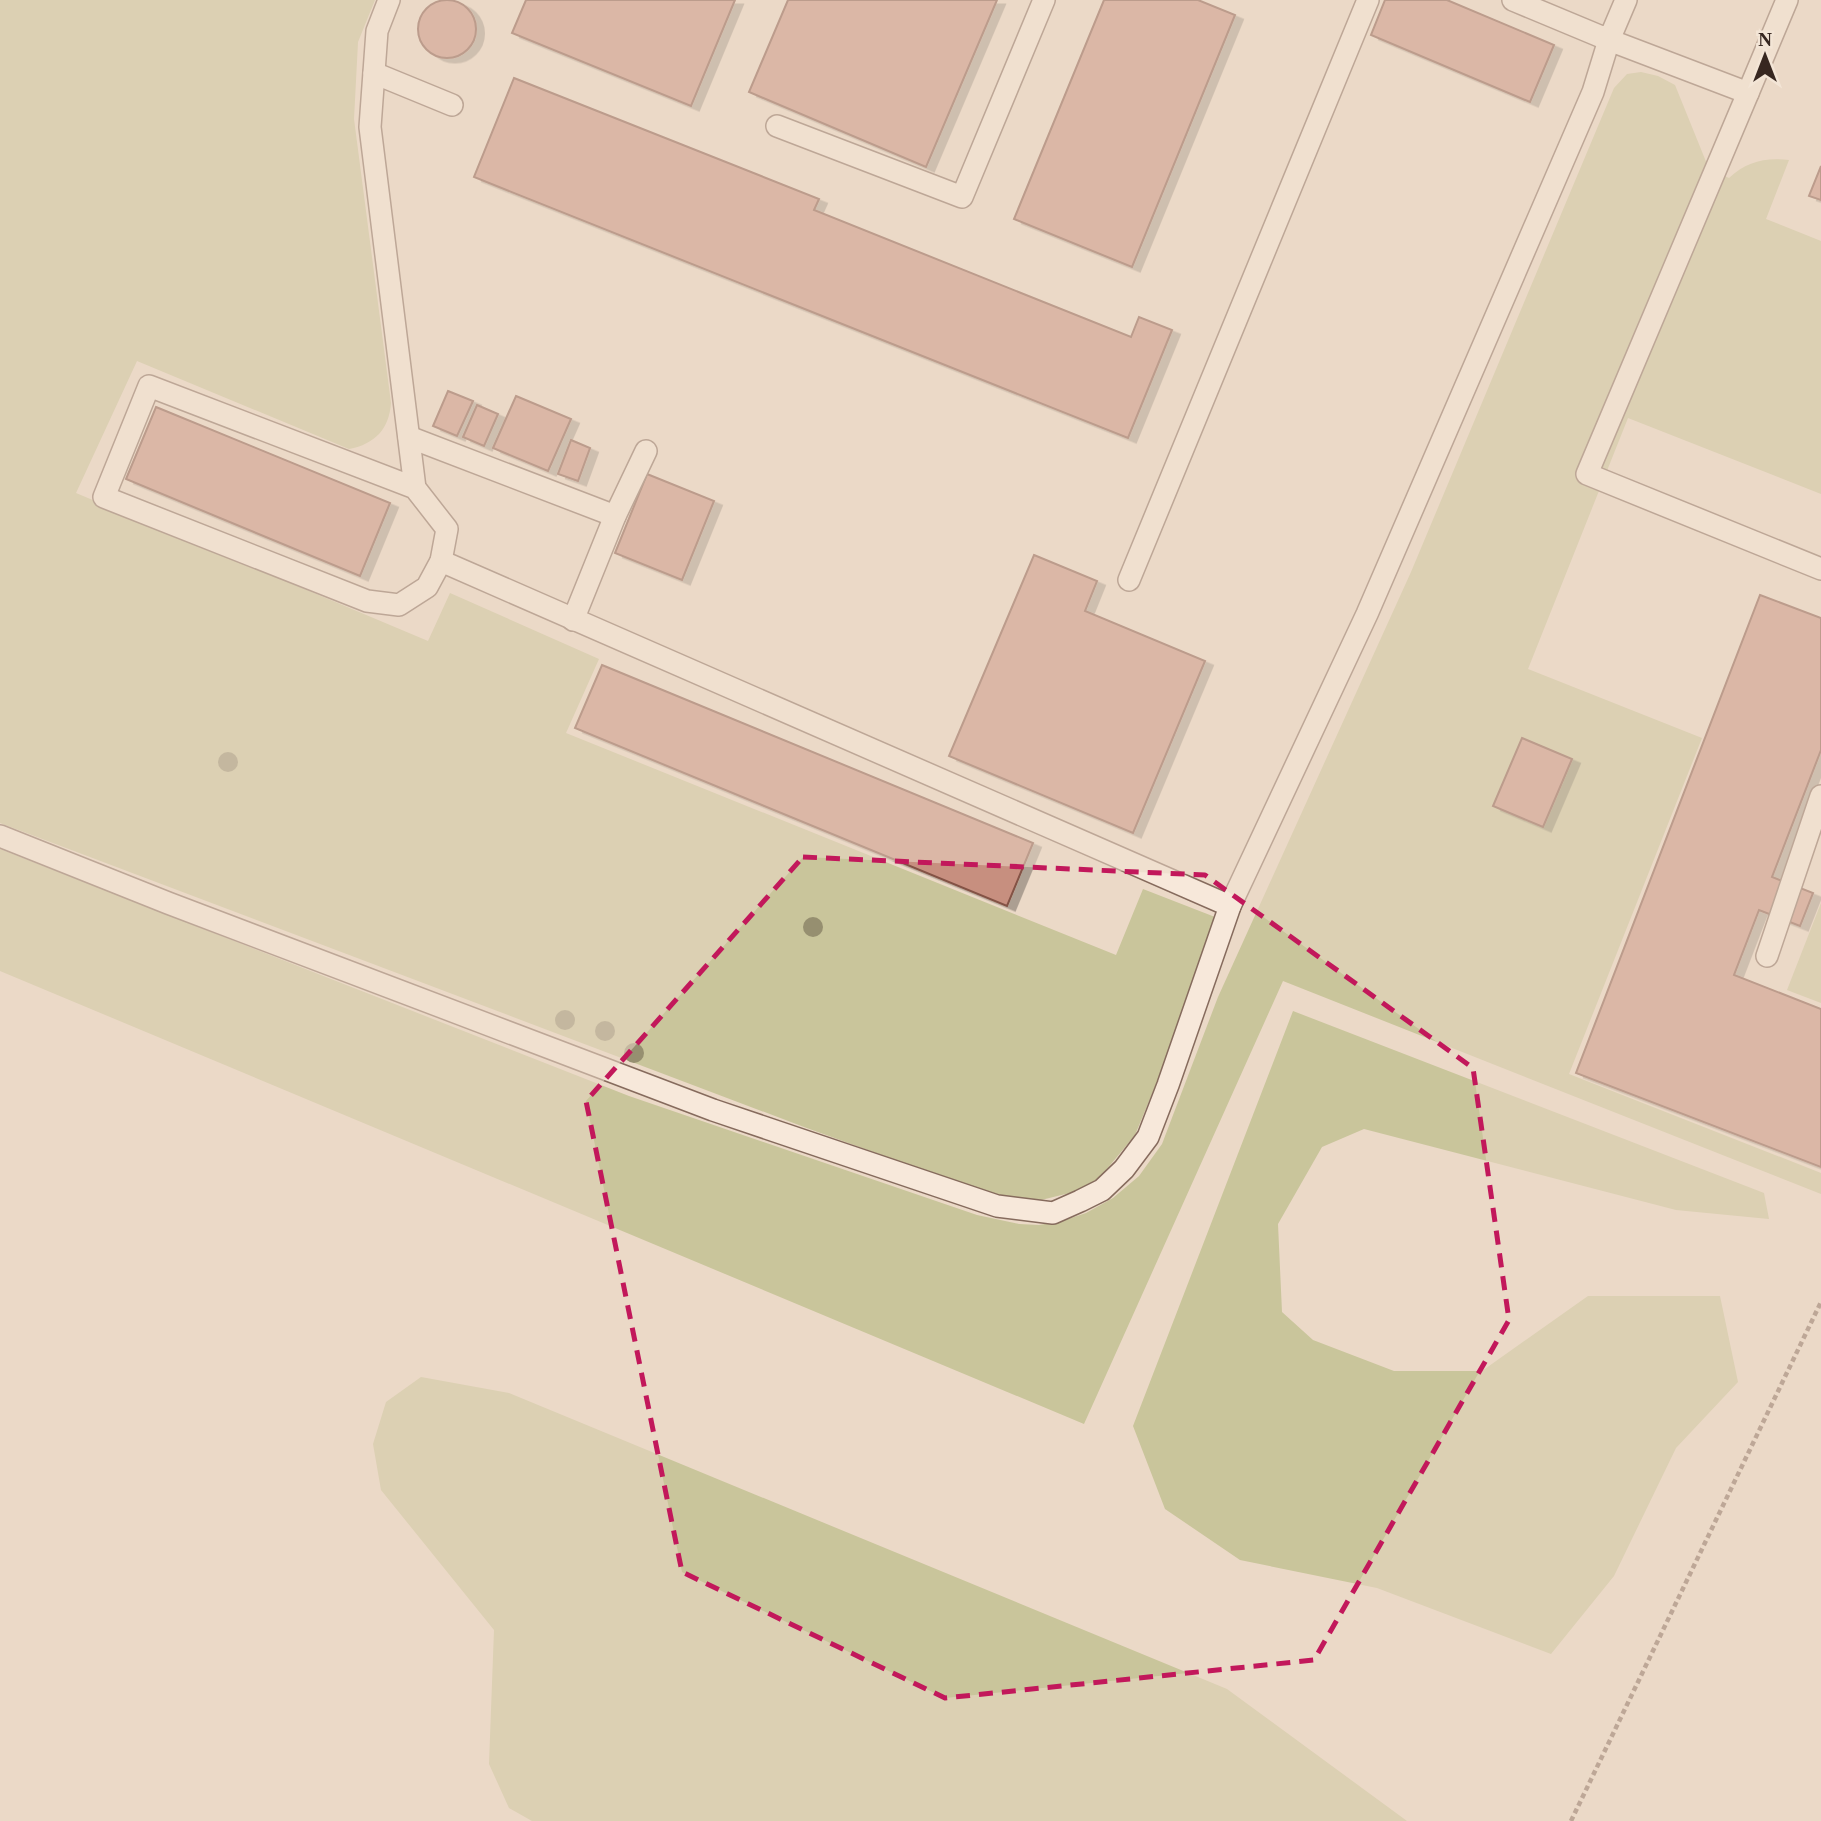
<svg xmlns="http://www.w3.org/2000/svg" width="1821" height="1821" font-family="'Times New Roman',serif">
  <defs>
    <filter id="shadow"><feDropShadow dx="8" dy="4.5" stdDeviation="0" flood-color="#0004"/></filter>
  </defs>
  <rect width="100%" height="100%" fill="#ebd9c7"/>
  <g fill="#c9c59b" fill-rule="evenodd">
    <path d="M0,0H375L358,42L354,119L391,403C389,429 375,444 349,449L137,361L76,493L428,641L450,593L599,659L566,733L1116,955L1143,889L1215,917L1159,1077L1135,1135L1102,1175L1082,1190L1037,1201L1015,1199L973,1188L804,1127L0,823Z"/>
    <path d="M1641,72L1658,76L1675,85L1709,169L1729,178C1746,162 1765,157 1789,160L1766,219L1821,241V494L1628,418L1528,669L1702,738L1569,1074L1821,1173V1194L1283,981L1084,1424L0,971V849L629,1096L977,1215L1019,1224L1039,1225L1062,1221L1086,1213L1113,1198L1139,1176L1162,1144L1218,997L1411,572L1614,88L1627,74ZM1522,738L1572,759L1543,827L1494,806Z"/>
    <path d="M1821,903V1003L1787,990Z"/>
    <path d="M1293,1011L1764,1193L1769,1219L1676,1210L1364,1129L1322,1147L1278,1224L1282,1312L1313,1340L1394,1371H1482L1588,1296H1720L1738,1382L1676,1448L1614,1576L1551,1654L1377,1588L1240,1560L1165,1509L1133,1426Z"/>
    <path d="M421,1377L509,1393L1227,1689L1407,1821H532L509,1808L489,1764L494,1630L381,1490L373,1444L386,1402Z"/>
  </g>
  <g fill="#c78f7f" stroke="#835245" stroke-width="2" filter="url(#shadow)">
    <path d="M526,0H735L691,106L512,33Z"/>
    <path d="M788,0H997L926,167L749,92Z"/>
    <path d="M1104,0H1198L1235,15L1132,267L1014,219Z"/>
    <path d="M1385,0H1447L1554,45L1530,102L1371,35Z"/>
    <circle cx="447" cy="29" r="29"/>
    <path d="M514,78L819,199L814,210L1131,337L1139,317L1172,330L1128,438L474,177Z"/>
    <path d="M1821,166V200L1809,196Z"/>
    <path d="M448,391L473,401L457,436L433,426Z"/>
    <path d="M516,396L571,419L548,471L493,448Z"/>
    <path d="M477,405L498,414L484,446L463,437Z"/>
    <path d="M156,407L390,503L360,576L126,479Z"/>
    <path d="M571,440L590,448L578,481L558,474Z"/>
    <path d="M647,474L714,501L682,580L615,553Z"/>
    <path d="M1034,555L1097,581L1085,611L1205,661L1133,833L949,756Z"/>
    <path d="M1760,595L1821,618V750L1772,877L1813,893L1800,926L1759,910L1734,975L1821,1009V1167L1576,1073Z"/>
    <path d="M602,665L1033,843L1007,906L575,728Z"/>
    <path d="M1522,738L1572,759L1543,827L1493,806Z"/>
  </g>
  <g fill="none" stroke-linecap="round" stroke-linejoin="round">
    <g stroke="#866b5d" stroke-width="24">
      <g id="lane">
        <path d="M389,0L377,31L370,127L415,488L447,529L441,561L427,587L399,605L367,601L104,497L149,386L415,488"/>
        <path d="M1513,0L1609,40L1626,0"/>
        <path d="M374,73L452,105"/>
        <path d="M1748,93L1587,474L1821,569"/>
        <path d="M777,126L962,197L1044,0"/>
        <path d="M409,437L615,516"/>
        <path d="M441,561L1230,906"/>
        <path d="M1129,580L1368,0"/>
        <path d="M573,620L615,516L646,451"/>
        <path d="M0,836L168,903L713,1110L997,1206L1053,1213L1080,1201L1102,1190L1124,1169L1148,1137L1168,1085L1230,906L1367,614L1593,92L1609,40L1748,93L1787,0"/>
        <path d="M1767,956L1821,796"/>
      </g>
    </g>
    <path stroke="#866b5d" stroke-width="4.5" stroke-dasharray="5 3.5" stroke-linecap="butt" d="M1571,1821L1821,1302"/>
    <use href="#lane" stroke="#f7e8da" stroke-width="21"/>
  </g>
  <g fill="#968f70">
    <circle cx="228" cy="762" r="10"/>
    <circle cx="813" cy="927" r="10"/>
    <circle cx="565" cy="1020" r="10"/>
    <circle cx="605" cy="1031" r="10"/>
    <circle cx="634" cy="1053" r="10"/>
  </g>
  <path d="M0 0H1821V1821H0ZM803,857L1205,875L1473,1068L1509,1320L1314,1660L945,1698L682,1572L586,1101Z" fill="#ebd9c7" fill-opacity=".55" fill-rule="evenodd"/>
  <path fill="none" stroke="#c2185b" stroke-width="5" stroke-dasharray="14 9" stroke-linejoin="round" d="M803,857L1205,875L1473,1068L1509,1320L1314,1660L945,1698L682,1572L586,1101Z"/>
  <g transform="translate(1765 56)" stroke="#f3e5d6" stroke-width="5" paint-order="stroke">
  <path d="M0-5L12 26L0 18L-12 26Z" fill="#372720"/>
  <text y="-10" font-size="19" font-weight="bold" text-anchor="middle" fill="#372720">N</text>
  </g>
</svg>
